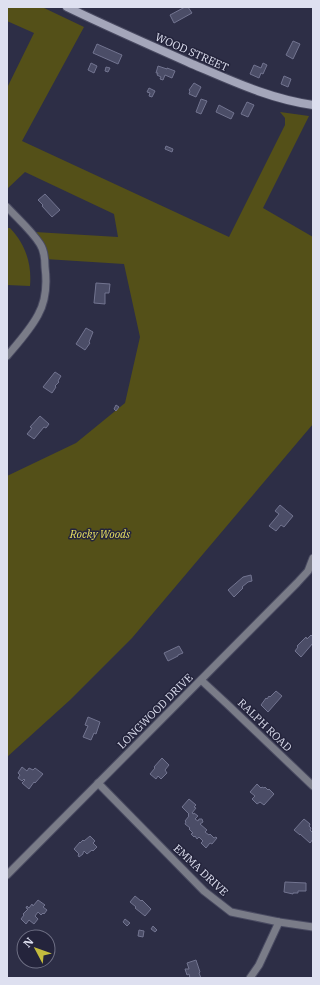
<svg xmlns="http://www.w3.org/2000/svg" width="320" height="985" font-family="'IBM Plex Serif',serif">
  <rect width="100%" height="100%" fill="#2d2e46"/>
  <g fill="#545018">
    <path d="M7,7H42L84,27L22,141L229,237L285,125V118L280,112L309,116L263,208L313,237V424L132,638L70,700L7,757V476L76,443L125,403L140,337L124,264L45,259L35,232L118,237L114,214L25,172L7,189V88L34,33L7,21Z"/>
    <path d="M7,228H10C25,244 32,263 30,286L7,285Z"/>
  </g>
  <g fill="#4b4d67" stroke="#727490">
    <path d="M185,7H188L192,13L174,23L170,15Z"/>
    <path d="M293,41L300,44L293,59L286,55Z"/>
    <path d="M97,44L122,55L118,64L93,53Z"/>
    <path d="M91,63L97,66L94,73L88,70Z"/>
    <path d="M263,63L267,65L263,74L261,73L259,78L250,74L254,65L261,68Z"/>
    <path d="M158,66L167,69V68L175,71L172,78L165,75L163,80L160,79L161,77L157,75L158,73H156Z"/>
    <path d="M106,67L110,68L108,72L105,71Z"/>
    <path d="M284,76L291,79L288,87L281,84Z"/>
    <path d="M194,83L201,87L196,97L189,94L190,91L189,90Z"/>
    <path d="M149,88L155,91L152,97L149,96L150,93L147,92Z"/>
    <path d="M201,99L207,101L201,114L196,112Z"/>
    <path d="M247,102L254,105L248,117L241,114Z"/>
    <path d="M219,105L234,113L231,119L216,112Z"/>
    <path d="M166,146L173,149L172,152L165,149Z"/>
    <path d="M45,194L60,210L52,217L42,206L43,205L38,200Z"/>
    <path d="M96,283L110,284L109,293H105V304L94,303Z"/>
    <path d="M86,328L93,332L89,342L90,343L85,350L76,344Z"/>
    <path d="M55,372L61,376L58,381L59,382L55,386L56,387L52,393L43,387Z"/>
    <path d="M116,405L119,407L116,411L114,409Z"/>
    <path d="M40,416L49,424L46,428L44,427L34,439L27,434L32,428L30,427Z"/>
    <path d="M280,505L293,516L284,527L281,525L276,531L269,526L279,514L275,511Z"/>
    <path d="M251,575L252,581L248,582L242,587L243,588L234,597L228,590L243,577Z"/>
    <path d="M311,635L313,637V643L301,657L295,651L298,647L297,646L306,637L307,639Z"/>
    <path d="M179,646L183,653L178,655V656L168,661L164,653Z"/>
    <path d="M276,691L282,696L268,712L261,705L266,698L267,699L269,696L270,697Z"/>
    <path d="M88,717L100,722L96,734L94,733L91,740L83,737L88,726L85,725Z"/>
    <path d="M162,758L169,765L165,770L167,773L161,779L158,776L156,779L150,774L155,768L154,767Z"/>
    <path d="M22,767L27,771L29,768L33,770L35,768L43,774L35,783L34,782L29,789L22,783L25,780L24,779L22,781L18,778L20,775L18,773Z"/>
    <path d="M257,784L261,788L262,787L264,788L265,787L268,790L269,789L274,794L264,805L260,802L257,804L252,799L255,796L250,792Z"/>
    <path d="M189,799L196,805L194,807L196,808L192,813L194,814V813L198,816L195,819L198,821L199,819H202L203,822L200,824L207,830L205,832L209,835L210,834L214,838L216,837L217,838L212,844L210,843L206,848L201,843L203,841L199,837L197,839L195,836L194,837L191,834L193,833L189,829L190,828L185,824L186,822L185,821L189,816L188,815L189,814L182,807Z"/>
    <path d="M304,819L310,824L309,826L311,828L310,830L313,833V839L310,843L300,834V835L294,830Z"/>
    <path d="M90,836L95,841L93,843L97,847L93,851L92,850L87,854L84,851L83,853V854L79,857L78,855L79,854L74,849L80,842V843L83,840L84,841Z"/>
    <path d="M285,882L306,883V891H298V893H293V894L284,892Z"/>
    <path d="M135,896L141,901L142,900L151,909L145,916L135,908L136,907L130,902Z"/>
    <path d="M38,900L45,905L43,907L47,910L44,914L43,913L41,915L38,912L35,916L38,919L34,924L29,920L26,924L21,919L24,915L23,914L28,909L26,908L27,906L29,908L32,904L33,906Z"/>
    <path d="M125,919L130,923L127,926L123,922Z"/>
    <path d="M153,926L157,930L155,932L151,929Z"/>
    <path d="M139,930L144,931L143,937L138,936Z"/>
    <path d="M196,960L200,972L199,973L201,978H190L189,974L187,975L185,969H189L187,963Z"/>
  </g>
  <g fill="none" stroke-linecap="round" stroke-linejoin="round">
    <g stroke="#494a61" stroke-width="9">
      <g id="street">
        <path d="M7,207C18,219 31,230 40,244C44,250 45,259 45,267C47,283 46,301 38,315C30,330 18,343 7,356"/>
        <path d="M201,680L227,704L313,786"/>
        <path d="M98,783L204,891L231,912L279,922L313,927"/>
        <path d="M7,875L297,583L308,571L313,558"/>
        <path d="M250,978L259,965L279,922"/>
      </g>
    </g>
    <g stroke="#494a61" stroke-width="10">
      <path id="secondary" d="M67,7C108,27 150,45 192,64C232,81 270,99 313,105"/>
    </g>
    <use href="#street" stroke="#7a7c88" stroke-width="7"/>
    <use href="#secondary" stroke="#a4a6ba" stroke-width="8"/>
  </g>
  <g text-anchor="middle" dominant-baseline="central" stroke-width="3" stroke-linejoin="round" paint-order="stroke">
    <g font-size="11" fill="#dee0f0" stroke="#24243c">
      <text transform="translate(192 52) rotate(24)">WOOD STREET</text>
      <text transform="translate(155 711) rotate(-45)">LONGWOOD DRIVE</text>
      <text transform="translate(265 725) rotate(44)">RALPH ROAD</text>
      <text transform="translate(201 870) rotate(43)">EMMA DRIVE</text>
    </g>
    <g font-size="11" font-style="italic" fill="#ebe361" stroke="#24243c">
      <text x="100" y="534">Rocky Woods</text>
    </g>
  </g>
  <rect width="320" height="985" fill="none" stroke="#dee0f0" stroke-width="16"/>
  <g transform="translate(36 949) rotate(311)"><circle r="19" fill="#24243c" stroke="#6e6f84"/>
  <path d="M0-3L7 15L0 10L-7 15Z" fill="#c4bc3e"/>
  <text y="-6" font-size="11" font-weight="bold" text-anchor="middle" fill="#dee0f0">N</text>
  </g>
</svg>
